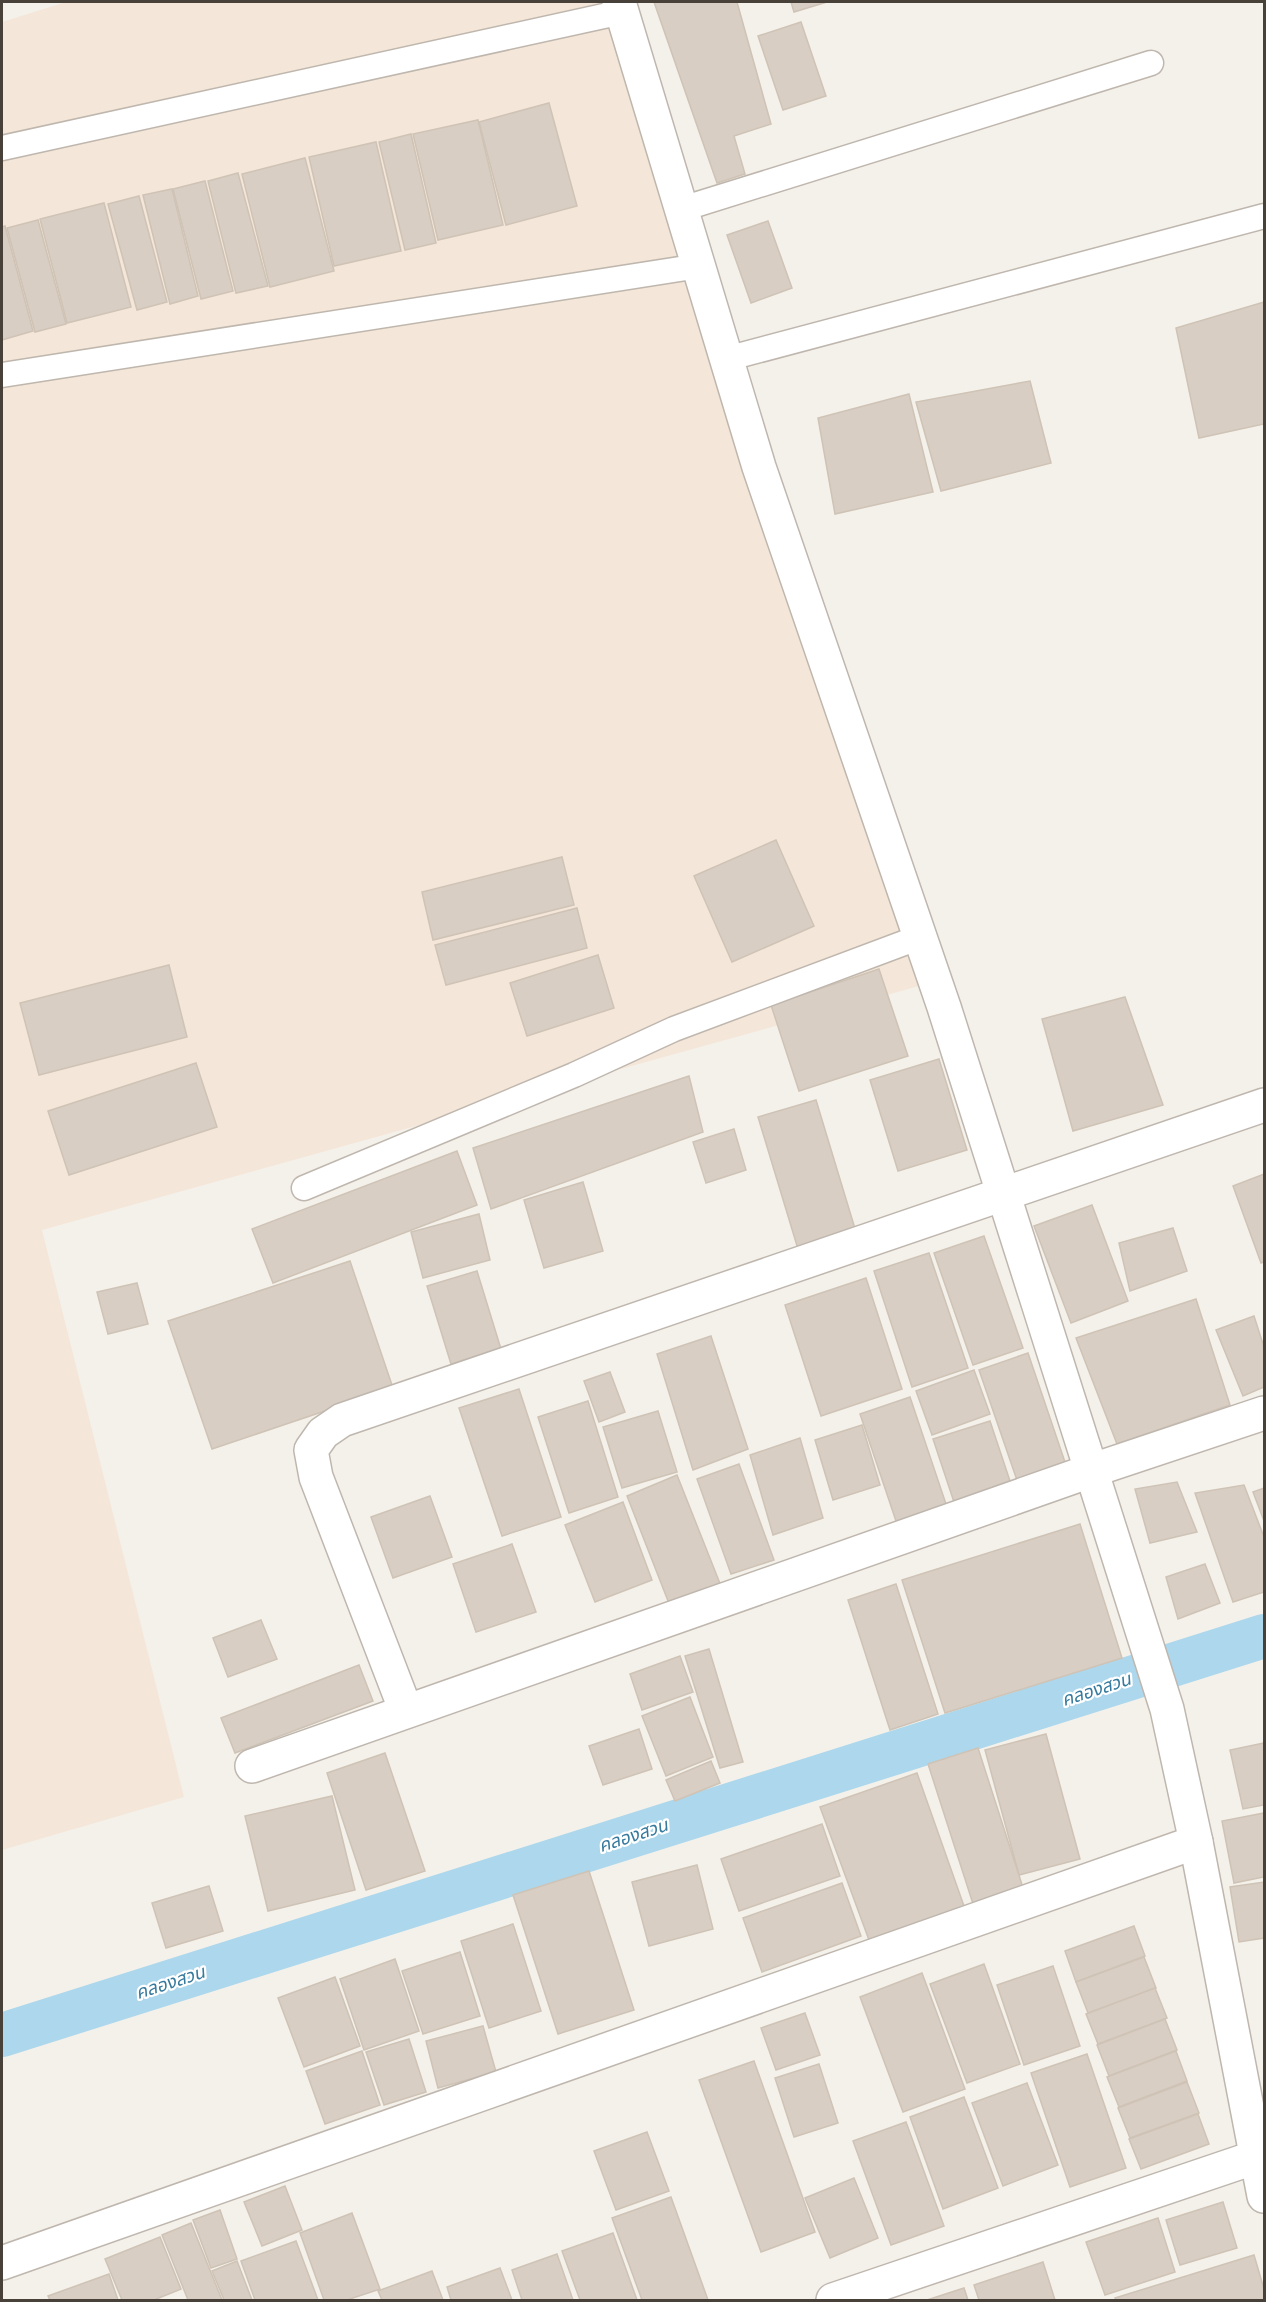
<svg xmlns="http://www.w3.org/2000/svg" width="1266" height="2302" font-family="Raleway,'Noto Sans Thai',sans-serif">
  <rect width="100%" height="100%" fill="#f4f1eb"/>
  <path fill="#f4e6d8" d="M66,2H623L937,981L42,1230L184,1797L2,1850V22Z"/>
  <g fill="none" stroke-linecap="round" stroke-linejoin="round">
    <path stroke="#acd7ec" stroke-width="44" d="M2,2035L1264,1636"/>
  </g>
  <g fill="#d8cec4" stroke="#cfc3b5" stroke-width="1.5">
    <path d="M654,2H737L771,124L734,136L745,174L717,183Z"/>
    <path d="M791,2H827L794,12Z"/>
    <path d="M801,22L826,96L783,110L758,36Z"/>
    <path d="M549,103L577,206L506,225L479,122Z"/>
    <path d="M478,120L503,225L438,240L413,134Z"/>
    <path d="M411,134L436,243L405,250L379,142Z"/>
    <path d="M376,142L401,251L334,266L309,157Z"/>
    <path d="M305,158L334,271L270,287L242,174Z"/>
    <path d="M238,173L268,286L236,293L208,181Z"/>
    <path d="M205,181L233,291L201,299L173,189Z"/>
    <path d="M172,189L198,296L170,304L143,195Z"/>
    <path d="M139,196L167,302L137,310L108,204Z"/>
    <path d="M104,203L131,307L67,323L40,219Z"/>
    <path d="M38,220L66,324L35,332L7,228Z"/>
    <path d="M768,221L792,288L751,303L727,235Z"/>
    <path d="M5,226L33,331L2,340V227Z"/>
    <path d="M1264,302V424L1199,438L1176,328Z"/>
    <path d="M1030,381L1051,463L941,491L916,402Z"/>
    <path d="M909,394L933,492L835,514L818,418Z"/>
    <path d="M776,840L814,926L732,962L694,876Z"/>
    <path d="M562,857L574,905L433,940L422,892Z"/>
    <path d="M577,908L587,948L446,985L435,945Z"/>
    <path d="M598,955L614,1008L527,1036L510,983Z"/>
    <path d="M169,965L187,1037L39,1075L20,1003Z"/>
    <path d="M879,969L908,1056L799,1091L771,1005Z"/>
    <path d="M1125,997L1163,1105L1073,1131L1042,1019Z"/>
    <path d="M939,1059L967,1150L898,1171L870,1080Z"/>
    <path d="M196,1063L217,1127L69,1175L48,1111Z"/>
    <path d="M689,1076L703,1132L491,1209L473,1148Z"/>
    <path d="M816,1100L856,1232L798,1249L758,1117Z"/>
    <path d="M734,1129L746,1170L706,1183L693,1142Z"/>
    <path d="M457,1151L477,1205L273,1283L252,1229Z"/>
    <path d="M1264,1174V1262L1261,1263L1233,1186Z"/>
    <path d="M583,1182L603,1251L544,1268L524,1200Z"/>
    <path d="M1092,1205L1128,1301L1071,1323L1034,1226Z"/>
    <path d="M479,1214L490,1260L423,1278L411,1232Z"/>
    <path d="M1173,1228L1187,1271L1130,1291L1119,1243Z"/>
    <path d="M984,1236L1023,1348L973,1365L934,1253Z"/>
    <path d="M929,1253L968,1368L912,1387L874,1271Z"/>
    <path d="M350,1261L393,1388L212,1449L168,1321Z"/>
    <path d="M477,1271L501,1349L451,1364L427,1286Z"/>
    <path d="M866,1278L902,1389L821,1416L785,1305Z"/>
    <path d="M137,1283L148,1324L108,1334L97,1292Z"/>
    <path d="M1196,1299L1230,1405L1117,1444L1076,1338Z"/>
    <path d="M1254,1316L1264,1347V1387L1243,1396L1216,1330Z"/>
    <path d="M711,1336L748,1449L693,1470L657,1354Z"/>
    <path d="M1028,1353L1067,1468L1019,1486L979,1370Z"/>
    <path d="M974,1370L990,1414L932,1435L916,1391Z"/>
    <path d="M610,1372L625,1412L599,1422L584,1381Z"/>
    <path d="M519,1389L561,1517L502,1536L459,1408Z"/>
    <path d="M910,1397L948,1510L898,1527L860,1414Z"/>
    <path d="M588,1401L618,1497L569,1513L538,1417Z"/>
    <path d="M658,1411L677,1472L622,1488L603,1427Z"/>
    <path d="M990,1421L1014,1493L957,1511L933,1439Z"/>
    <path d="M862,1425L880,1485L833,1500L815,1440Z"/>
    <path d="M800,1438L823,1518L773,1535L750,1455Z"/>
    <path d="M739,1464L774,1560L731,1574L697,1479Z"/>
    <path d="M677,1475L721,1586L670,1606L627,1496Z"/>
    <path d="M1177,1482L1197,1532L1150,1543L1135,1489Z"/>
    <path d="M1244,1485L1264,1537V1592L1233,1602L1195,1493Z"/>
    <path d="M1264,1488V1521L1253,1492Z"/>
    <path d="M430,1496L452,1557L393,1578L371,1517Z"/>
    <path d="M623,1502L652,1580L595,1602L565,1525Z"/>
    <path d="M1080,1524L1122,1658L945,1713L902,1580Z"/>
    <path d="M512,1544L536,1612L476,1632L453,1564Z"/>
    <path d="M1205,1564L1220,1603L1178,1619L1166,1577Z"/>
    <path d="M896,1584L938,1714L890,1730L848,1600Z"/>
    <path d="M261,1620L277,1659L228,1677L213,1638Z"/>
    <path d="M709,1649L743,1762L720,1768L685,1656Z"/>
    <path d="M680,1656L693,1692L642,1710L630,1674Z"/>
    <path d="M359,1665L373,1701L235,1753L221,1718Z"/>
    <path d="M690,1697L713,1757L666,1776L642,1716Z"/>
    <path d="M639,1729L652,1769L603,1785L589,1746Z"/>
    <path d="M1046,1734L1080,1859L1019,1875L985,1750Z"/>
    <path d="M1264,1743V1805L1243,1809L1230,1750Z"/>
    <path d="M978,1748L1025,1894L975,1910L928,1764Z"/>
    <path d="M385,1753L425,1871L366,1890L327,1773Z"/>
    <path d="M711,1761L720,1783L675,1801L666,1780Z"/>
    <path d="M917,1773L964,1906L869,1940L820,1807Z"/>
    <path d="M332,1796L355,1890L268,1911L245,1816Z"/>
    <path d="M1264,1813V1877L1234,1883L1222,1821Z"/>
    <path d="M822,1824L840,1876L739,1911L721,1859Z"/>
    <path d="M697,1865L713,1929L649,1946L632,1882Z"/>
    <path d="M589,1871L634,2010L558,2034L513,1895Z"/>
    <path d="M1264,1882V1938L1239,1942L1230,1887Z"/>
    <path d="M842,1883L861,1936L762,1972L743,1918Z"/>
    <path d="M209,1886L223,1931L166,1948L152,1903Z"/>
    <path d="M513,1924L541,2011L489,2028L461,1941Z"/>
    <path d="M1134,1926L1145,1956L1076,1982L1065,1951Z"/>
    <path d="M460,1952L480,2016L423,2034L402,1971Z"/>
    <path d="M1144,1957L1156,1988L1088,2013L1076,1982Z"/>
    <path d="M395,1959L419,2031L364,2050L340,1979Z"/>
    <path d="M984,1964L1020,2064L967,2083L930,1984Z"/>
    <path d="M1053,1966L1080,2046L1024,2065L997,1985Z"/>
    <path d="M922,1973L965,2089L903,2112L860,1997Z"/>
    <path d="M335,1977L360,2046L304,2067L278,1998Z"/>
    <path d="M1155,1988L1167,2018L1098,2044L1086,2014Z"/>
    <path d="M805,2013L820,2055L776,2070L761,2028Z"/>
    <path d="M1165,2019L1177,2050L1109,2076L1097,2045Z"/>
    <path d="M483,2026L496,2072L438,2088L426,2041Z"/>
    <path d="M409,2039L426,2092L384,2105L366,2052Z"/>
    <path d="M362,2051L380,2105L325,2124L306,2071Z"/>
    <path d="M1176,2051L1187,2081L1119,2107L1107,2077Z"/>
    <path d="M1087,2054L1126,2168L1070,2187L1031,2073Z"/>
    <path d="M754,2061L815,2232L761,2252L699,2080Z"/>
    <path d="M819,2064L838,2123L794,2137L775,2078Z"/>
    <path d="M1187,2082L1199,2113L1130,2138L1118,2108Z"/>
    <path d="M1027,2083L1058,2165L1003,2186L972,2103Z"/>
    <path d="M964,2097L998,2188L943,2209L910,2117Z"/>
    <path d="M1198,2114L1209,2144L1141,2169L1129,2139Z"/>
    <path d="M906,2122L944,2226L891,2245L853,2141Z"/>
    <path d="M647,2132L669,2191L616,2210L594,2151Z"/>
    <path d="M854,2178L878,2238L830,2258L805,2198Z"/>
    <path d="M285,2186L302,2230L262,2246L244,2202Z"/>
    <path d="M671,2197L708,2300H642L612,2218Z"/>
    <path d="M1223,2202L1237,2248L1180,2265L1166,2220Z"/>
    <path d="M220,2210L237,2259L211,2268L193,2220Z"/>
    <path d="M352,2213L380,2289L347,2300H324L300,2233Z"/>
    <path d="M1158,2218L1175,2272L1105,2295L1086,2242Z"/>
    <path d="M191,2223L222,2300H188L162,2235Z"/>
    <path d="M613,2233L637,2300H580L562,2251Z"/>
    <path d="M160,2237L181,2289L154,2300H122L105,2259Z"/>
    <path d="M296,2241L318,2300H255L241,2261Z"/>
    <path d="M557,2254L573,2300H522L512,2270Z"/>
    <path d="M1254,2255L1264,2289V2300H1116L1115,2298Z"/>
    <path d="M237,2261L252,2300H224L212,2271Z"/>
    <path d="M1043,2262L1055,2300H979L974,2285Z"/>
    <path d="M500,2268L512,2300H451L447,2287Z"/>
    <path d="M432,2271L443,2300H382L378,2291Z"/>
    <path d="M109,2274L118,2300H50L48,2296Z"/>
    <path d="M964,2288L968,2300H927Z"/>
  </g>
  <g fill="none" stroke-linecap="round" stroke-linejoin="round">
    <g stroke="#bfb7ae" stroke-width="27">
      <g id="lane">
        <path d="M2,148L622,12"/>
        <path d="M682,209L1151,63"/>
        <path d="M726,359L1264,216"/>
        <path d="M2,375L699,266"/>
        <path d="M304,1188L574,1075L674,1029L920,937"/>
      </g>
    </g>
    <g stroke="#bfb7ae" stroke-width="36">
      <g id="street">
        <path d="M619,2L759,467L944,1007L1167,1709L1196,1842L1264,2196"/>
        <path d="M406,1711L316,1477L311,1450L323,1433L342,1420L1264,1105"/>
        <path d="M252,1766L1093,1470L1264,1413"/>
        <path d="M2,2263L1196,1842"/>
        <path d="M833,2300L1256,2157"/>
      </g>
    </g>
    <use href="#lane" stroke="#fff" stroke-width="24"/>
    <use href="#street" stroke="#fff" stroke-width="33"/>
  </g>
  <g text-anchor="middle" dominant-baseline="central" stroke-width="4.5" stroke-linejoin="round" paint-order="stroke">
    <g font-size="18" font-style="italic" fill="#35799d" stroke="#fff">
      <text transform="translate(1096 1689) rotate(-18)">คลองสวน</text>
      <text transform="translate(633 1835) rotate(-18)">คลองสวน</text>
      <text transform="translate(170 1982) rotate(-18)">คลองสวน</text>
    </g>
  </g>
  <rect width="1266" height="2302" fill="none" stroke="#484139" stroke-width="6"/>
</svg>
